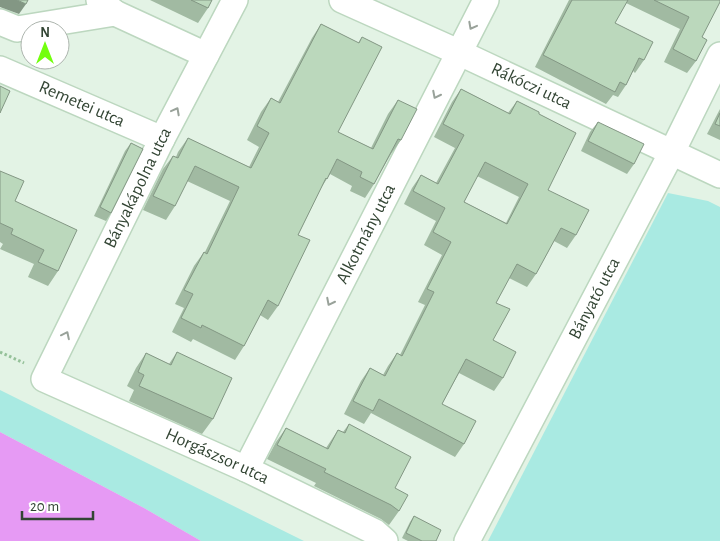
<svg xmlns="http://www.w3.org/2000/svg" width="720" height="541" font-family="'Alegreya Sans',sans-serif">
  <rect width="100%" height="100%" fill="#e3f3e5"/>
  <g fill="#a9eae2">
    <path d="M668,193L708,201L720,207V541H488Z"/>
    <path d="M0,390L304,541H201L144,508L0,432Z"/>
  </g>
  <path fill="#e69af4" d="M0,432L144,508L201,541H0Z"/>
  <g fill="none" stroke-linecap="round" stroke-linejoin="round">
    <g stroke="#bcd7bf" stroke-width="28">
      <g id="minor">
        <path d="M99,0L115,13L206,55"/>
        <path id="s1" d="M235,0L162,139L44,379L246,469L375,532L385,541"/>
        <path id="s2" d="M342,0L458,52L720,175"/>
        <path d="M0,22L17,29L115,13"/>
        <path id="s3" d="M0,69L162,139"/>
        <path id="s4" d="M246,469L486,0"/>
        <path id="s5" d="M467,541L672,152L720,55"/>
      </g>
    </g>
    <path stroke="#95c199" stroke-width="3" stroke-dasharray="2.5 2.5" stroke-linecap="butt" d="M0,352L24,363"/>
    <use href="#minor" stroke="#fff" stroke-width="25"/>
  </g>
  <g fill="#a1baa2" fill-rule="evenodd">
    <path d="M150,0H212L208,8L198,23Z"/>
    <path d="M569,0H720L702,37L696,61L687,73L664,62L680,29L626,3L615,23L644,60L635,73L633,71L626,85L618,97L613,95L606,104L535,67Z"/>
    <path d="M321,24L358,43L362,37L338,132L371,148L388,114L398,100L401,140L391,154L374,184L365,198L350,191L352,186L330,174L321,188L298,235L278,306L268,320L260,315L244,346L235,360L193,339L191,342L172,332L184,308L175,304L194,266L204,252H205L230,201L187,181L175,206L166,220L143,210L163,169L173,156L176,157L178,152L188,138L249,167L259,147L247,140L261,112L271,98L278,102L312,38Z"/>
    <path d="M461,89L508,113L517,101L539,114L548,190L576,235L567,248L554,241L536,274L527,287L509,278L496,303L493,340L503,378L494,391L459,373L442,404L464,444L455,457L371,413L364,424L344,414L361,381L370,368L383,375L388,366L397,353L400,355L425,305L418,302L442,255L424,245L436,221L404,204L412,188L421,175L436,183L455,148L434,137L452,102ZM477,176L519,197L506,223L464,202Z"/>
    <path d="M720,109V140L707,134Z"/>
    <path d="M598,122L634,164L627,174L581,151L590,132Z"/>
    <path d="M131,143L111,213L106,221L94,216L125,151Z"/>
    <path d="M0,171L15,201L58,271L48,286L28,277L34,264L0,249L3,244L0,242Z"/>
    <path d="M177,352L213,419L202,434L129,401L134,390L127,386L136,368L146,353L169,364Z"/>
    <path d="M349,424L395,488L399,511L389,525L381,519L314,486L316,483L267,459L276,442L286,428L326,448L338,430L343,432Z"/>
    <path d="M414,516L436,541H408L402,538L410,522Z"/>
  </g>
  <path fill="#839784" d="M0,0H17L26,4L19,14L0,7Z"/>
  <g fill="#bbd8bc" stroke="#839784" fill-rule="evenodd">
    <path d="M17,0H28L26,4Z"/>
    <path d="M191,0H212L208,8Z"/>
    <path d="M572,0H628L615,23L653,42L644,60L639,58L626,85L620,82L615,92L543,55Z"/>
    <path d="M654,0H720V2L702,37L707,40L696,61L673,49L689,17Z"/>
    <path d="M321,24L359,43L362,37L382,47L338,132L373,149L398,100L417,109L401,140L398,139L374,184L360,177L362,172L337,159L327,179L326,178L298,235L310,240L278,306L268,300L244,346L202,325L201,328L181,318L193,294L184,290L204,252L207,254L239,187L195,166L175,206L153,196L173,156L178,158L188,138L251,168L269,133L257,126L271,98L280,103Z"/>
    <path d="M0,86L10,91L0,113Z"/>
    <path d="M461,89L510,114L517,101L539,112V114L576,133L548,190L589,210L576,235L561,228L536,274L517,264L496,303L510,309L493,340L516,352L503,378L466,359L442,404L476,421L464,444L379,399L373,411L353,401L370,368L385,376L397,353L402,356L434,292L427,289L451,242L433,232L445,208L413,191L421,175L438,184L464,135L443,124ZM485,162L528,184L507,224L464,202Z"/>
    <path d="M720,113V126L715,124Z"/>
    <path d="M598,122L644,144L634,164L588,141Z"/>
    <path d="M131,143L143,149L111,213L100,207Z"/>
    <path d="M0,171L24,181L15,201L77,230L58,271L38,262L44,250L11,234L13,229L0,223Z"/>
    <path d="M177,352L232,378L213,419L139,386L144,375L138,372L146,353L171,365Z"/>
    <path d="M349,424L411,457L395,488L408,495L399,511L391,505L324,472L326,469L277,445L286,428L328,449L338,430L345,433Z"/>
    <path d="M414,516L441,530L436,541H422L406,533Z"/>
  </g>
  <defs><path id="oneway-chevron" d="M-2-3.5L2.5 0L-2 3.5" fill="none" stroke-width="1.6" stroke-linecap="round" stroke-linejoin="round" transform="scale(1.25)"/></defs>
  <g stroke="#99a29a">
    <use href="#oneway-chevron" transform="translate(472 26) rotate(118)"/>
    <use href="#oneway-chevron" transform="translate(436 95) rotate(117)"/>
    <use href="#oneway-chevron" transform="translate(176 111) rotate(-62)"/>
    <use href="#oneway-chevron" transform="translate(330 302) rotate(117)"/>
    <use href="#oneway-chevron" transform="translate(66 335) rotate(-64)"/>
  </g>
  <g text-anchor="middle" dominant-baseline="central" stroke-width="4" stroke-linejoin="round" paint-order="stroke">
    <g font-size="18" fill="#334534" stroke="#fff">
      <text stroke="none"><textPath href="#s2" startOffset="208">Rákóczi utca</textPath></text>
      <text stroke="none"><textPath href="#s3" startOffset="89">Remetei utca</textPath></text>
      <text transform="translate(138 188) rotate(-64)">Bányakápolna utca</text>
      <text stroke="none"><textPath href="#s4" startOffset="264">Alkotmány utca</textPath></text>
      <text stroke="none"><textPath href="#s5" startOffset="274">Bányató utca</textPath></text>
      <text stroke="none"><textPath href="#s1" startOffset="614">Horgászsor utca</textPath></text>
    </g>
  </g>
  <g transform="translate(45 45)"><circle r="24" fill="#ffffff" stroke="#adb5ae"/>
  <path d="M0-4L9 19L0 12L-9 19Z" fill="#73ff0e"/>
  <text y="-8" font-size="14" font-weight="bold" text-anchor="middle" fill="#334534">N</text>
  </g>
  <path d="M22 511v8h71v-8" fill="none" stroke="#334534" stroke-width="2.5"/>
  <text x="30" y="511" font-size="15" fill="#334534" stroke="#ffffff" stroke-width="4" paint-order="stroke">20 m</text>
</svg>
